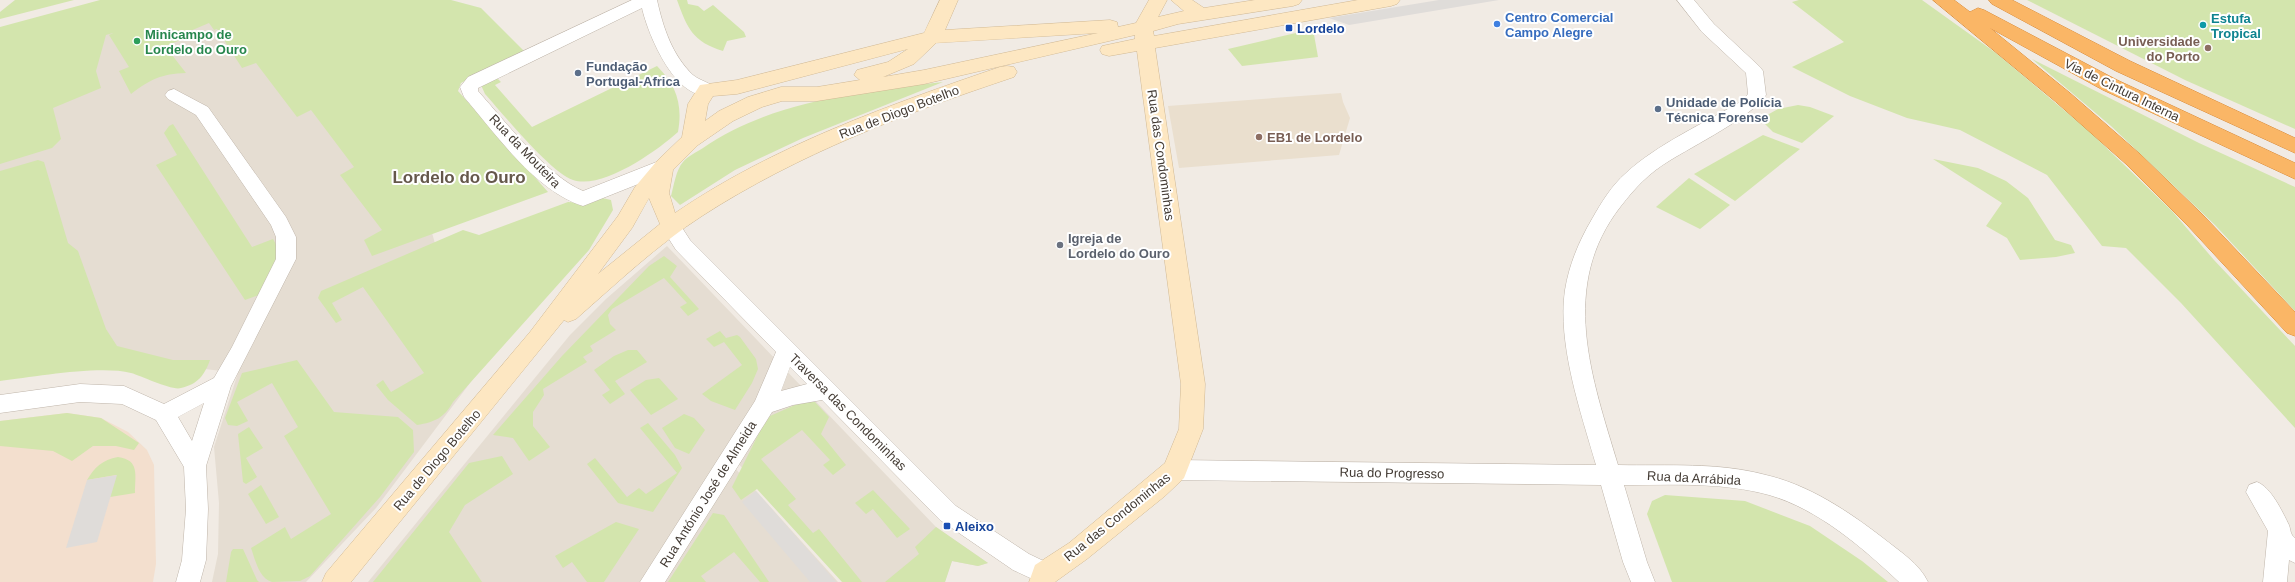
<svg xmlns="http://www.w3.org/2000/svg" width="2295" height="582" font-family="Helvetica,sans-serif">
  <rect width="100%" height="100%" fill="#f1ebe4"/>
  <g fill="#e5ddd2">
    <path d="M262,0L427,215L473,379L376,508L306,582H212L218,554L219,503L214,447L238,373L89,355L0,173V102L29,40Z"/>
    <path d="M667,246L936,527L988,563L978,566L952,561L945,582H843L728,452L647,582H368L570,335L606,299Z"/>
    <path d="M732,465L756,491L838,582H659Z"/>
  </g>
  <path fill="#f3dfce" d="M67,413L101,418L128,432L147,450L154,465L156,564L153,582H0V421Z"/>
  <path fill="#eadfce" d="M1341,93L1343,102L1350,118L1339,155L1179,168L1168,106Z"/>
  <g fill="#d3e5ad">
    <path d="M15,0H74L0,19V12Z"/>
    <path d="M100,0H451L481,8L524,51L461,83L458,91L548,192L372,256L364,240L382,230L340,175L354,167L311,110L297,117L256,63L242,68L217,29L214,30L209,23L183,34L186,38L165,46L186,73C161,74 151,79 131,94L119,71L129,67L109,35L113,33L106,35L96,71L101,88L53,108L61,139L52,148L0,164V27Z"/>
    <path d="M677,0H687L688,4L698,6L704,11L713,5L744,32L746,37L727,41L723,51C693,42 687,28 677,0Z"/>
    <path d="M1799,0H1922L1996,53L2089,131L2172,211L2214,260L2295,346V428L2181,303L2126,248L2102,246L2047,175L1960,130L1907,118L1850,96L1792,67L1844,42L1792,2Z"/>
    <path d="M2027,0H2295V129L2185,80Z"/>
    <path d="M1313,29L1318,57L1242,66L1228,49Z"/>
    <path d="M2032,59L2199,143L2295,187V311L2215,225L2111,126Z"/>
    <path d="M657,66C676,85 683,104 678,132C657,151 602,190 573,180C551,173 503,114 485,94L481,85L496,77L501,82L495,85L532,127Z"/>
    <path d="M943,82L803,138L735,170L680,205L671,196C674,185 676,170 683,162C688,156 697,152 703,148C771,101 863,91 943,82Z"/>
    <path d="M1798,105L1810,107L1834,116L1802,143L1773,132L1760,119L1778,109Z"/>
    <path d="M173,124L252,247L273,239C286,259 269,277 259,295L245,300L156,165L177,155L164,133L169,126Z"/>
    <path d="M1763,135L1800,149L1735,201L1694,174Z"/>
    <path d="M1933,159L1978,168L2006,181L2028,198L2055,240L2071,245L2075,253L2056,257L2020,260L2007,238L1986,226L2002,203Z"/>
    <path d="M38,160L44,162L68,243L78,251L106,329L117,346L173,360H210C204,376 198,384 181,388C172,391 142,376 131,373C99,365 35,377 0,381V171Z"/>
    <path d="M1689,178L1730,205L1700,229L1656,207Z"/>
    <path d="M598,197L611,200L613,210L589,250L453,402C444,418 435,422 417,425L388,400L376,385L383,380L391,392L424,373L363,287L332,303L342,320L336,323L318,298L321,291L463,230L479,235L568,202L585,203Z"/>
    <path d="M664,256L677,266L670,277L699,309L688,316L680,307L687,303L664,278L612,309L608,315L610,324L616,330L590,346L593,351L583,357L587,362L543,389L544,395L533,412V426L550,447L529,461L513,438L493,435L562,356L649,266Z"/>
    <path d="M720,331L726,338L737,335L740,337L756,359L758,369L752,383L735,410L711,401L702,394L742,365L724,342L714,347L706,339Z"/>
    <path d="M628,350H637L647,362L615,381L625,394L610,404L602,395L610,390L594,370L614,356Z"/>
    <path d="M297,360L334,412L398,417L413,430L414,452L380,497L310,576L300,581L272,582C259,579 255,559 251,548L285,527L291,539L331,514L284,436L298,427L272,383L237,402L248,421L237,426L228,425L225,418L242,373Z"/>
    <path d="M659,378L678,399L651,415L630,390L646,380Z"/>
    <path d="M804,401L815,402L829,417L821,434L846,465L833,475L823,465L830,460L802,430L761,459L796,499L788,505L813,533L819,529L862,582H842L757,489L741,500L732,487L761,429L770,416Z"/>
    <path d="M67,413L101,418L139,443L134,450L116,446H93L72,461L53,451L0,446V421Z"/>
    <path d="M684,414L694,418L705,430L689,454L675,448L662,428Z"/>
    <path d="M648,423L675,455L682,468L653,512L618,503L587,464L595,458L627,497L639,488L646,494L677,473L640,428Z"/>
    <path d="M249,427L263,448L246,458L257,477L246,484L243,482L238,434Z"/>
    <path d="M502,456L513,474L465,505L449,532L482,582H373L469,463Z"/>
    <path d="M118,457C140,460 135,475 135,493L110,497L116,475L87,480C95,467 102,460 118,457Z"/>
    <path d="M261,485L279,517L266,524L248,494Z"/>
    <path d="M873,490L910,529L897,538L873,509L866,514L855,503Z"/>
    <path d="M1665,495L1745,501L1810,526L1862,561L1888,582H1672L1647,514L1652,501Z"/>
    <path d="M713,513L724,515L769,582H760L734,552L701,576L706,582H668Z"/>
    <path d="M616,522L639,529L604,582H587L572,562L563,568L555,556Z"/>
    <path d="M936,527L988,563L978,566L952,561L945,582H885L919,554L915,547Z"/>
    <path d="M233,549H243L257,580L259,582H226L231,552Z"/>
  </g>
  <g fill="#dfdcd9">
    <path d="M1439,0H1499L1349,25L1329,18Z"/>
    <path d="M117,475L97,542L66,548L87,480Z"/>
    <path d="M756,491L836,582H810L742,502Z"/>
  </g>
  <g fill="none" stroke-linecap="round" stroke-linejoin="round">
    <g stroke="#bfb5aa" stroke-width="1">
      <g id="street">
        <path d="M632,0H657C663,27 672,55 693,75C700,81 711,82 716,90L713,94C677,105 648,35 642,8L478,88V91C505,121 547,176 583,191L664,159L671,161L673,166L671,171L583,206C535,191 496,134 464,97L460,87L468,77Z"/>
        <path d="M1677,0H1694L1714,24L1760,67L1763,71L1766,95C1753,116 1693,146 1669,161C1649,173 1635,188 1621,206C1558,286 1592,378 1618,465C1667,466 1718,462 1766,475C1809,485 1848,511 1883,538C1898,550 1920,564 1928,582H1899C1863,548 1818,509 1769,495C1722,482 1672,485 1624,485L1647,562L1655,582H1631L1623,562L1601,485L1175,480L1167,477L1164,470L1167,463L1175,460L1596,465C1581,413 1557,344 1565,290C1569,265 1579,241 1592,219C1601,203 1612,185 1626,173C1656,145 1706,122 1742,101L1748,94L1746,73L1702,32Z"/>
        <path d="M174,89L208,107L286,217L296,237V259L231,386L206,466L208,509L206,560L200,582H176L182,560L186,509L184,467L156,420L122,404L80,402L0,413V395L80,384L124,386L164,404L214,378L232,347L276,259V237L271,225L196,115L168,99L165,95L168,91ZM204,403L192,441L178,417Z"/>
        <path d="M672,221L679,223L690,240L956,506L1029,554L1052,565L1056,573L1052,581L1039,582L1013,570L940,520L822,400L793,405L772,412L665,582H640L755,401L776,352L676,250L662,228L665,223ZM790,367L807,384L781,391Z"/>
        <path d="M2257,482C2271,487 2282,511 2289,525C2291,531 2290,534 2295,538V563L2289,560L2287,582H2263L2268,531L2246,492L2249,485Z"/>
      </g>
    </g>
    <g stroke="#d1b994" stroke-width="1">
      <path id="secondary" d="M940,0H958L945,30L1110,20L1117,22L1118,27L1136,23L1149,0H1167L1158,17L1184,11L1171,0H1192L1204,8L1255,0H1302L1299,4L1293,6L1178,24L1153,31L1154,36L1358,0H1400L1397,4L1391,6L1155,48L1205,384L1203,429L1184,478L1165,496L1087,559L1055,582H1029L1035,565L1069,543L1165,463L1179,429L1181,384L1137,51L1109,56L1102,54L1100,50L1102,46L1135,39V35L924,84L817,101H782L762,107L733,121L698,145L673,170L669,193L675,213C773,146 889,105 1000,67L1007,66L1014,67L1017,72L1014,77C906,113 798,154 702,216C657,245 617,283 576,319L568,322L564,320L351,582H322L326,573L530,332L618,216L635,187L656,162L682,137L688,104L700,85L737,80L924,33ZM1098,33L924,70L883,77L914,64L936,43ZM908,49L888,62L857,70L854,75L860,80L817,87H781L748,97L719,111L705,121L708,104L713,96L737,94ZM649,198L660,224L598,274L632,228Z"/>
    </g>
    <g stroke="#d88936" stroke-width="1">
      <g id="highway">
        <path d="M1933,0H1954L1970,12L1978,8L1984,10L2117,80L2295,163V179L2103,90L1990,28L2070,93L2140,154L2203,215L2295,312V336L2287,333L2188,226L2126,164L2056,102Z"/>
        <path d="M1989,0H2012L2130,61L2295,138V153L2116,71L1992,4Z"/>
      </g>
    </g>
    <use href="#street" fill="#fff" fill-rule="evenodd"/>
    <use href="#secondary" fill="#fde7c2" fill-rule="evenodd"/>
    <use href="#highway" fill="#fab666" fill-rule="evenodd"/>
  </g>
  <circle fill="#3f7fe0" stroke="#fff" stroke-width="1.5" cx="1497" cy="24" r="4"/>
  <circle fill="#0f9aa8" stroke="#fff" stroke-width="1.5" cx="2203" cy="25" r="4"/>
  <g fill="#1a4fb4" stroke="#fff" stroke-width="1.5">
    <rect x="1285" y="24" width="8" height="8" rx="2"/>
    <rect x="943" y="522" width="8" height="8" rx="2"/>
  </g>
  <circle fill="#2e9e5b" stroke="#fff" stroke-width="1.5" cx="137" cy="41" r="4"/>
  <g fill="#8d6e63" stroke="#fff" stroke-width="1.5">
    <circle cx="2208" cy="48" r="4"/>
    <circle cx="1259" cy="137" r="4"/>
  </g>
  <g fill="#5c6f8a" stroke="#fff" stroke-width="1.5">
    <circle cx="578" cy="73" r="4"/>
    <circle cx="1658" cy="109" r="4"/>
  </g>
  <circle fill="#6b7280" stroke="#fff" stroke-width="1.5" cx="1060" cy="245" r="4"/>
  <g text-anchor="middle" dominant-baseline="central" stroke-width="4" stroke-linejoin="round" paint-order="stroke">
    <g font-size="13" font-weight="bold" fill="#366cbe" stroke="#fff" text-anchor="start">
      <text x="1505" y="17">Centro Comercial<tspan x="1505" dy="15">Campo Alegre</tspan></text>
    </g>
    <g font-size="13" font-weight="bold" fill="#0d838f" stroke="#fff" text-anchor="start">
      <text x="2211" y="18">Estufa<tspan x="2211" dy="15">Tropical</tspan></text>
    </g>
    <g font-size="13" font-weight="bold" fill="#164399" stroke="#fff" text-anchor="start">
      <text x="1297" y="28">Lordelo</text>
      <text x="955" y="526">Aleixo</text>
    </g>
    <g font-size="13" font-weight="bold" fill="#27864d" stroke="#fff" text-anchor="start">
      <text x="145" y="34">Minicampo de<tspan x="145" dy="15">Lordelo do Ouro</tspan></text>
    </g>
    <g font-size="13" font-weight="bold" fill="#785e54" stroke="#fff" text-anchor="end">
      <text x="2200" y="41">Universidade<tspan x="2200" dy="15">do Porto</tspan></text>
      <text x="1267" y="137" text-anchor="start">EB1 de Lordelo</text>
    </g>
    <g font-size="13" font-weight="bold" fill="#4e5e75" stroke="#fff" text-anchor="start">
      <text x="586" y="66">Fundação<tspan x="586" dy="15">Portugal-Africa</tspan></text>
      <text x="1666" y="102">Unidade de Polícia<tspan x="1666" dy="15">Técnica Forense</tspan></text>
    </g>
    <g font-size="13" fill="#433b34" stroke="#fff">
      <text transform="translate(2122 90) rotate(26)">Via de Cintura Interna</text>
      <text transform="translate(899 112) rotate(-21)">Rua de Diogo Botelho</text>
      <text transform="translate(525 151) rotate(46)">Rua da Mouteira</text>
      <text transform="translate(1161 155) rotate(82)">Rua das Condominhas</text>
      <text transform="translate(848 412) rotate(45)">Traversa das Condominhas</text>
      <text transform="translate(437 460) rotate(-50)">Rua de Diogo Botelho</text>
      <text transform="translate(1392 473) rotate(1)">Rua do Progresso</text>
      <text transform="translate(1694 478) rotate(3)">Rua da Arrábida</text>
      <text transform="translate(708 494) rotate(-58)">Rua António José de Almeida</text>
      <text transform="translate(1117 517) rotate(-39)">Rua das Condominhas</text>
    </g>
    <g font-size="13" font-weight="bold" fill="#5b616d" stroke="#fff" text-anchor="start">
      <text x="1068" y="238">Igreja de<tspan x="1068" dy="15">Lordelo do Ouro</tspan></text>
    </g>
    <g font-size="17" font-weight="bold" fill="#65584b" stroke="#fff">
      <text x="459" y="177">Lordelo do Ouro</text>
    </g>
  </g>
</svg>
